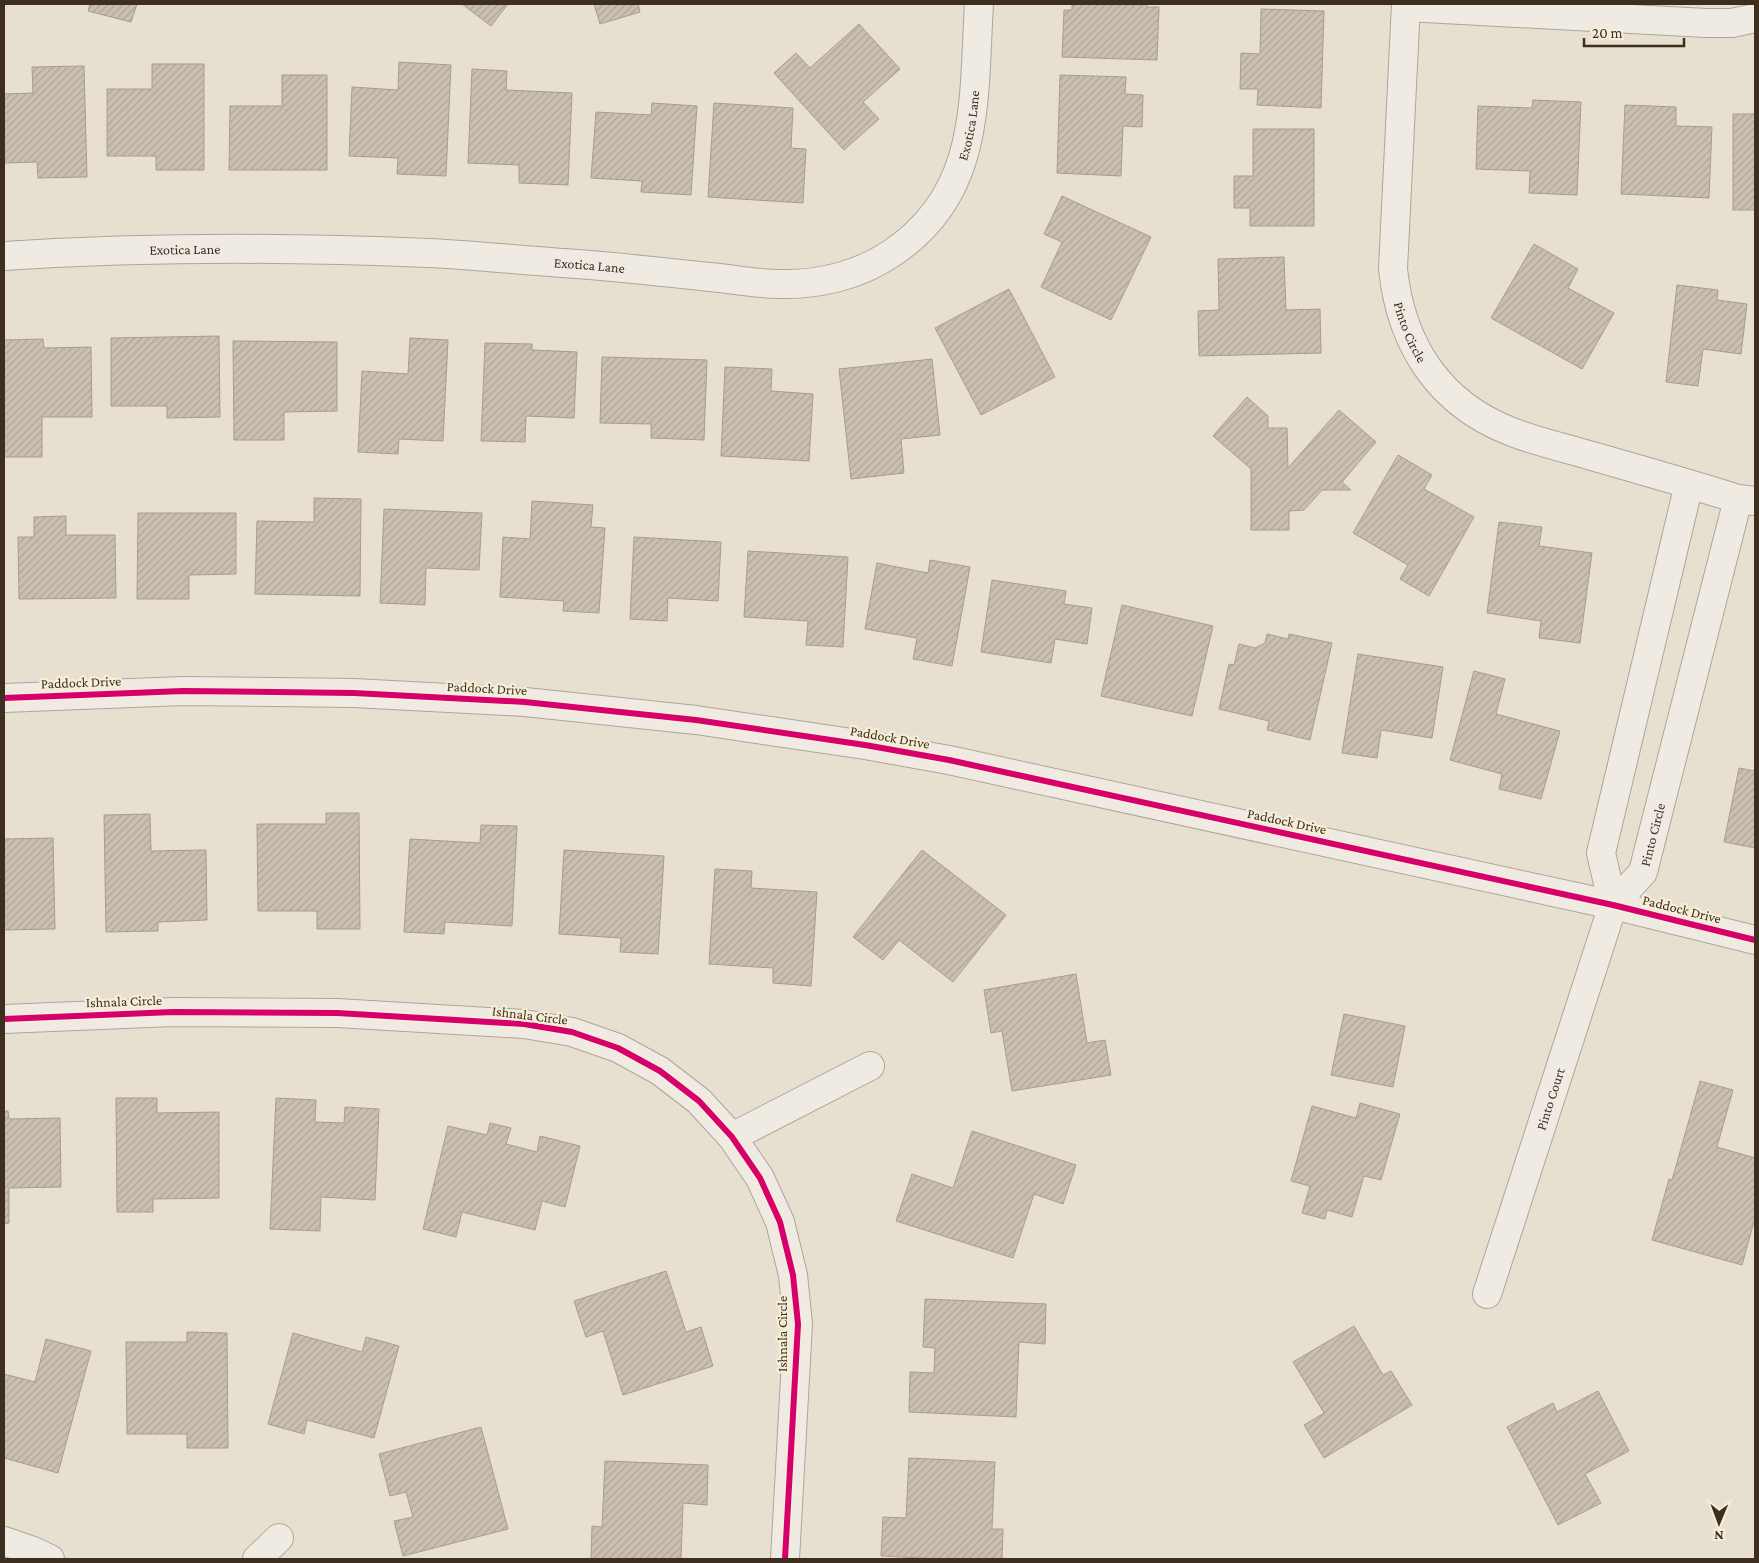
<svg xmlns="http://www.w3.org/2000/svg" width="1759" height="1563" font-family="'Crimson Pro',serif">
  <defs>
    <pattern id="building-hatch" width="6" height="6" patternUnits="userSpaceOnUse" patternTransform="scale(1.25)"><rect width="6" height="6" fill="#cbbfb2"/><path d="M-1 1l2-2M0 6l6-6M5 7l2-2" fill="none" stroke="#afa499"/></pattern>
  </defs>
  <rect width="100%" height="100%" fill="#e7e0d1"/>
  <g fill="url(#building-hatch)" stroke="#a89c90">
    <path d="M90,4H137L131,22L88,11Z"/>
    <path d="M462,4H508L491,26Z"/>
    <path d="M594,4H638L640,12L600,24Z"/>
    <path d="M1072,4H1147V7H1159L1157,60L1062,57L1064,10H1072Z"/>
    <path d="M1261,9L1324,11L1321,108L1257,105L1258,89H1240L1241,53L1260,54Z"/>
    <path d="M859,24L900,69L863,102L879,119L844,150L774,73L796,53L810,68Z"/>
    <path d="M399,62L451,65L446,176L397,174L398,158L349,156L352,87L398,90Z"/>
    <path d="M152,64H204V170H156V156H107V89H152Z"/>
    <path d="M84,66L87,177L38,178L37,162L4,163V94L33,93L32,67Z"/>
    <path d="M472,69L507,71L506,90L572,93L568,185L519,183V165L468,163Z"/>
    <path d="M282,75H327V170H229L230,106H282Z"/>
    <path d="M1060,75L1126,77L1125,94L1143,95L1142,127L1123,126L1121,176L1057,173Z"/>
    <path d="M1533,100L1581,102L1577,195L1529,193L1530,171L1476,169L1478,106L1532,108Z"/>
    <path d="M652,103L697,106L691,195L641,192L642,181L591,178L596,112L651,115Z"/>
    <path d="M714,103L793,108L791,148L806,149L803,203L708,197Z"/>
    <path d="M1625,105L1676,107V126L1712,127L1709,198L1621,194Z"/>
    <rect x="1733" y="114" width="22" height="96"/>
    <path d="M1253,129H1314V226H1250V208H1234V176H1253Z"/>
    <path d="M1062,196L1151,237L1111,320L1041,287L1062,242L1044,234Z"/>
    <path d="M1534,244L1578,269L1568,288L1614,313L1582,369L1491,318Z"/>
    <path d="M1284,257L1286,310L1320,309L1321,353L1199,356L1198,311L1219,310L1218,259Z"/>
    <path d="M1677,285L1718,290L1717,300L1747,304L1741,354L1703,349L1698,386L1666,382Z"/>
    <path d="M1009,289L1055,377L981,415L935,328Z"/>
    <path d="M219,336L220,417L167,418V406H111V338Z"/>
    <path d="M410,338L448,340L443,441L399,439L398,454L358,452L362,371L408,374Z"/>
    <path d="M43,339L44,348L91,347L92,417H42V457H4V340Z"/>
    <path d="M233,341L337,342V411L284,412V440H234Z"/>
    <path d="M485,343L532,344V350L577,352L574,418L526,416L525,442L481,441Z"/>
    <path d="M602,357L707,360L704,440L651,438V424L600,423Z"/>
    <path d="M932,359L940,435L901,439L904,473L851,479L839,369Z"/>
    <path d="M725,367L772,369L771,391L813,394L809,461L721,456Z"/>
    <path d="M1247,397L1268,416V428H1287L1288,468L1339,410L1376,442L1342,482L1351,490H1322L1304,510L1289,511V530H1251V469L1213,436Z"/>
    <path d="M1398,455L1432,475L1424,489L1474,517L1429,596L1400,579L1408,565L1353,533Z"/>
    <path d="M314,498L361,499L360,596L255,594L257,521L314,522Z"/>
    <path d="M532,501L593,505L591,527L605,528L599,613L563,611L564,601L500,597L503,537L530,539Z"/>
    <path d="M384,509L482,513L479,570L426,568L425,605L380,603Z"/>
    <path d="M138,513H236V574L189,575V599H137Z"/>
    <path d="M66,516V535H115L116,598L19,599L18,537H34V517Z"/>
    <path d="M1499,522L1542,527L1539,546L1592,553L1580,643L1539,638L1541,621L1487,613Z"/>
    <path d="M634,537L721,542L718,601L668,598L667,621L630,619Z"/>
    <path d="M748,551L848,557L843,647L806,645L808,621L744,617Z"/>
    <path d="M930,560L970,567L952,666L913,659L917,638L865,629L877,563L928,573Z"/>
    <path d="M992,580L1066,591L1064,604L1092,608L1087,644L1055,639L1051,663L981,652Z"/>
    <path d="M1122,605L1213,626L1192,716L1101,696Z"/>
    <path d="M1267,634L1288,639L1289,634L1332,643L1310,740L1267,730L1269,721L1219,709L1229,664L1234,665L1239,644L1255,648L1265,643Z"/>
    <path d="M1358,654L1443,667L1432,738L1381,730L1377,758L1342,753Z"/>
    <path d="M1474,671L1505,679L1496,714L1560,731L1541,799L1499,789L1502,774L1450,760Z"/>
    <path d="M1739,768L1755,771V848L1724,842Z"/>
    <path d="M326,813H359L360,929H317V911H258L257,824H326Z"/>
    <path d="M150,814L151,851L206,850L207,920L158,922V931L106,932L104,815Z"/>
    <path d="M481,825L517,826L512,926L445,922L444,934L404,932L410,839L480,843Z"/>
    <path d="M53,838L55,929L4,930V839Z"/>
    <path d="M564,850L664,856L658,954L620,952L621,938L559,934Z"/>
    <path d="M922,850L1006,915L953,982L899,940L883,960L853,937Z"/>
    <path d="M715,869L752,871L751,888L817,892L811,986L773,983V968L709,964Z"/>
    <path d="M1076,974L1087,1043L1105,1040L1111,1075L1012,1091L1002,1031L991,1033L984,990Z"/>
    <path d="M1344,1014L1405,1026L1393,1087L1331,1075Z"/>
    <path d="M1700,1081L1733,1090L1717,1147L1755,1158V1218L1742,1265L1652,1240L1669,1179L1672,1180Z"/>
    <path d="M116,1098H157V1113L219,1112V1198L153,1199V1212H117Z"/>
    <path d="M276,1098L316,1100L315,1122L344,1123L345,1107L379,1109L375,1200L321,1197L320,1231L270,1229Z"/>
    <path d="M1360,1103L1400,1114L1381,1180L1364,1176L1352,1217L1327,1210L1325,1219L1302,1213L1310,1186L1291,1181L1312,1106L1356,1118Z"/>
    <path d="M4,1111H8L9,1119L60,1118L61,1187L9,1188V1223L4,1224Z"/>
    <path d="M490,1123L511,1128L506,1144L537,1152L540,1136L580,1146L565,1207L542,1201L535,1230L462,1212L456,1237L423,1229L448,1126L487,1135Z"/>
    <path d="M972,1131L1076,1165L1063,1204L1034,1194L1013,1258L896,1221L912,1174L953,1188Z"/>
    <path d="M666,1271L686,1332L701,1327L713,1366L623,1395L603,1331L586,1337L574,1301Z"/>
    <path d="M925,1299L1046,1304L1045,1344L1019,1342L1016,1417L909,1412L910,1372L934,1373L935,1348L923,1347Z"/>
    <path d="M1354,1326L1383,1375L1391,1371L1412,1405L1324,1458L1304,1425L1324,1413L1293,1362Z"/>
    <path d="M187,1332L227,1333L228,1448H187V1434H127L126,1342H187Z"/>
    <path d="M293,1333L362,1352L366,1337L399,1346L374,1438L307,1420L304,1434L268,1424Z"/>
    <path d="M46,1339L91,1351L58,1473L4,1458V1374L35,1382Z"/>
    <path d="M1598,1391L1629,1451L1585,1474L1601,1503L1558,1525L1507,1427L1553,1403L1557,1412Z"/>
    <path d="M481,1427L508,1529L403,1556L394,1521L413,1517L406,1492L390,1496L379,1454Z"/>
    <path d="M909,1458L995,1462L992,1529H1003L1002,1559H941L881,1556L883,1517L906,1518Z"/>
    <path d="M605,1461L708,1465L707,1505L683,1503L681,1559H591L592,1526L602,1527Z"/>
  </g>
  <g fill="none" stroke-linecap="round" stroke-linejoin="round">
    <g stroke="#ada599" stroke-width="30">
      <g id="minor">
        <path id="s1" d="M1406,4L1393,269C1401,345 1439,404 1512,432C1538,442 1565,448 1592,456C1641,470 1690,484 1738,499L1755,501"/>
        <path d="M1406,7L1706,23H1732L1755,18"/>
        <path id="s2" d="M4,256C145,247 287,247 428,253C473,255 518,260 563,263C612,266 661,272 710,277C733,279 757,284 780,284C819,285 860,275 892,253C982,193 973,99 979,4"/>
        <path d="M4,698L183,691L354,693L525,702L696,720L865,745L949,760L1613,905L1755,940"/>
        <path d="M1613,905L1601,853L1689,484"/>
        <path d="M4,1019L173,1012L337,1013L524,1024L572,1032L618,1048L660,1071L699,1101L732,1137L760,1178L780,1222L793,1275L798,1324L785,1559"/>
        <path d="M732,1137L870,1066"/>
        <path id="s3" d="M1487,1294L1613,905L1643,872L1738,499"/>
        <path d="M4,1541L33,1551L50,1559"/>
        <path d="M257,1559L279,1538"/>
      </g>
    </g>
    <use href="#minor" stroke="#efebe3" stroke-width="28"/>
    <g stroke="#f7eed8" stroke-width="9">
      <g id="cycleway">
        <path d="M4,698L183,691L354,693L525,702L696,720L865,745L949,760L1613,905L1755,940"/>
        <path d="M4,1019L173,1012L337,1013L524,1024L572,1032L618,1048L660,1071L699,1101L732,1137L760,1178L780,1222L793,1275L798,1324L785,1559"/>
      </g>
    </g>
    <use href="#cycleway" stroke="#d6006c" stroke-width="6"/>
  </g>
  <g text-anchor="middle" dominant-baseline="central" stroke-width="4.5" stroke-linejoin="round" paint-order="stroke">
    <g font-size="14" fill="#3d2e20" stroke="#f7eed8">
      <text stroke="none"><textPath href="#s2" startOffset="1050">Exotica Lane</textPath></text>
      <text stroke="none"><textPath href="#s2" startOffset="181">Exotica Lane</textPath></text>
      <text stroke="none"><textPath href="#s2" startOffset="586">Exotica Lane</textPath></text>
      <text stroke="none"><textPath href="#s1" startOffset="331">Pinto Circle</textPath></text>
      <text transform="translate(81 682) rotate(-2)">Paddock Drive</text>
      <text transform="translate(487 688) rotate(3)">Paddock Drive</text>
      <text transform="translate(890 737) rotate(10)">Paddock Drive</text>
      <text transform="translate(1287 821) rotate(12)">Paddock Drive</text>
      <text stroke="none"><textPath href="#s3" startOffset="492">Pinto Circle</textPath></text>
      <text transform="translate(1682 909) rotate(14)">Paddock Drive</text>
      <text transform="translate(124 1001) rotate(-2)">Ishnala Circle</text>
      <text transform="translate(530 1015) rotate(7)">Ishnala Circle</text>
      <text stroke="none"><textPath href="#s3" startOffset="205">Pinto Court</textPath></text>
      <text transform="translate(782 1334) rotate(-90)">Ishnala Circle</text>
    </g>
  </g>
  <rect width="1759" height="1563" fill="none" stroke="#3d2e20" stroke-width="10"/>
  <g transform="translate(1719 1523) rotate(181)" stroke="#f7eed8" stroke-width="4" paint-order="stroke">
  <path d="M0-4L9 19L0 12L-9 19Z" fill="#3d2e20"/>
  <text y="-8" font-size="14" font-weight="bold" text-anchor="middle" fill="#3d2e20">N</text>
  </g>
  <path d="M1584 38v8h100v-8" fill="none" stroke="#3d2e20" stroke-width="2.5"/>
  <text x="1592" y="38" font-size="15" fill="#3d2e20" stroke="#f7eed8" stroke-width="4" paint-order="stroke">20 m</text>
</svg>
